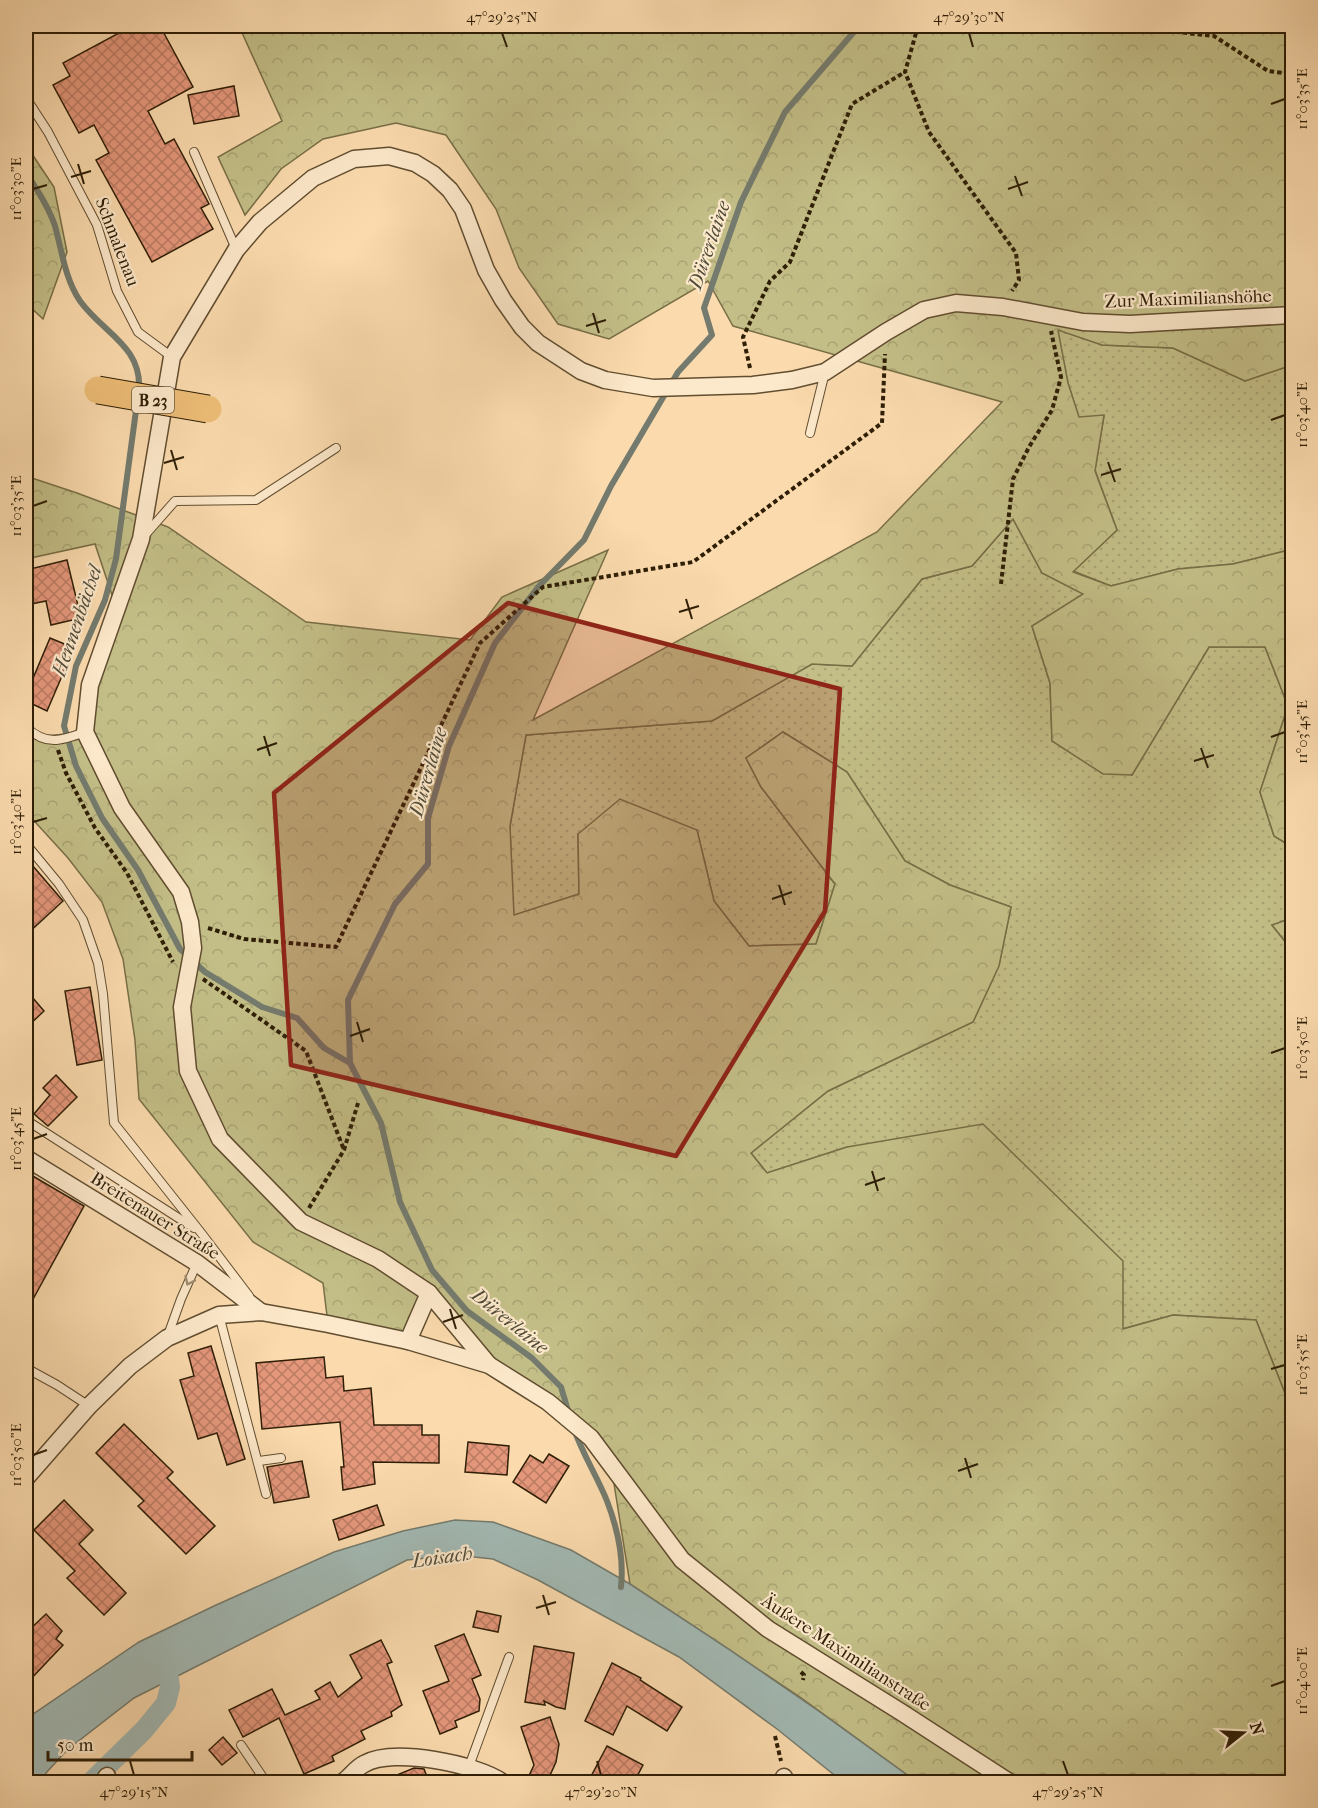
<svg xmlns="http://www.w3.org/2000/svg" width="1318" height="1808" font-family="'IM FELL French Canon',serif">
  <defs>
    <pattern id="green-dots" width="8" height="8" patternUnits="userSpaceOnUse" patternTransform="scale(1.5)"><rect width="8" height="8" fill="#c3be87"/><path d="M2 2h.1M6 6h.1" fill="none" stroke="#a8a373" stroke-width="1.8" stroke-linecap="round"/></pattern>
    <pattern id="forest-crowns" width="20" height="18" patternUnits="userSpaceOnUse" patternTransform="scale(1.5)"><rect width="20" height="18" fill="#c3be87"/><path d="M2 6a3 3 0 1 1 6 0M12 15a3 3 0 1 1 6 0" fill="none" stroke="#a8a373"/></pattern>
    <pattern id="building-cross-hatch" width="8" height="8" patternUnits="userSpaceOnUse" patternTransform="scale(1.5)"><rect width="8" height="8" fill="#e5977b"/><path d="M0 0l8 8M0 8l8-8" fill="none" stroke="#ba7b63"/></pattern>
  </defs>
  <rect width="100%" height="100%" fill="#fbdbae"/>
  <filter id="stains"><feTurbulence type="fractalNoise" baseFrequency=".00333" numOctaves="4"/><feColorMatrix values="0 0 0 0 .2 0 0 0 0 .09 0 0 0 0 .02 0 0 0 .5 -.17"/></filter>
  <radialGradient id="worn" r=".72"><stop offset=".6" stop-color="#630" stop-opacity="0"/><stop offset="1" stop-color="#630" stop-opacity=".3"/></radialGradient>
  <g fill="url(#green-dots)" stroke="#786e46" stroke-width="1.5">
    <path d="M1057,329L1102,345L1173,348L1245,381L1292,365V547L1289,550L1233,564L1178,569L1111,586L1073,571L1117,530L1095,470L1104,416L1079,418L1068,383Z"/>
    <path d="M1013,519L1042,573L1084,594L1032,626L1050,683L1052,741L1132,775L1209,647H1265L1288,706L1260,792L1274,836L1292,847V918L1272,925L1292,950V1411L1256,1320L1173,1315L1122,1329L847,1147L767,1173L751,1153L828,1091L973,1022L999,965L1011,907L950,885L905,861L847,772L783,732L746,758L761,787L835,884L816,944L749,946L714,901L697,830L578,834L579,894L513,916L510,826L526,735L712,721L812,664L852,666L922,579L972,566Z"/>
    <path d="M1292,1417V1479L1287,1466Z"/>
  </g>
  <g fill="url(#forest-crowns)" stroke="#786e46" stroke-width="1.5">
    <path d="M239,26H1292V365L1245,381L1173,348L1102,345L1058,330L1068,383L1079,417L1104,415L1095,471L1117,530L1073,572L1111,586L1178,569L1233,564L1289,550L1292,547V633L1287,650L1292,655V847L1274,836L1260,792L1288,706L1265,647H1209L1132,775L1103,774L1052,741L1050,683L1032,626L1083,594L1042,573L1013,519L972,566L922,579L852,666L812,664L712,721L526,735L510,826L514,915L579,894L578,834L620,799L697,830L714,901L749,946L816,944L835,884L761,787L746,758L783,732L847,772L905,861L950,885L1011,907L999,966L973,1022L828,1091L751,1153L767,1173L847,1147L983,1124L1123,1261V1329L1173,1315L1256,1320L1292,1411L1287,1466L1292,1479V1782H917L800,1697L630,1584L611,1465L591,1438L489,1365L429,1294L408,1341L328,1324L323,1283L253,1242L139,1099L135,1040L123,959L102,902L68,858L26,812V727L36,737L85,732L117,610L95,544L26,559V476L77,493L168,527L306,622L470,640L502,597L608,550L533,720L877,532L1002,402L733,326L708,281L609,339L558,324L519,268L496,209L446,135L396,123L323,139L281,169L245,215L218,157L282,121Z"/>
    <path d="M26,145L54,187L67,252L43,319L26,303Z"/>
    <path d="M1292,918V950L1272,925Z"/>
  </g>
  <path fill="#a2b9b4" stroke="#747b6e" stroke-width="1.5" d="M455,1520L493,1522L571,1550L630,1584L730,1650L817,1710L917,1782H843L777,1729L679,1657L538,1580L493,1559L455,1555L407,1560L134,1698L67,1750L46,1773L42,1782H26V1719L139,1642L214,1606L334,1552L403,1531Z"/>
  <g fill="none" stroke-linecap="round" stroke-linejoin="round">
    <g stroke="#747b6e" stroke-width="6">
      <path d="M26,173C37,189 49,208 55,226C62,251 65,279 80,301C103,333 142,346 139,390"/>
      <path d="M137,403L116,559L105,600L76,666L64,726L76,766L102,818L138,870L180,949L205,972L262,1007L297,1018L324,1048L350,1063"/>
      <path d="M569,1414L561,1387L532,1358L467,1311L432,1270L400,1202L381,1123L350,1063L348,1000L395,904L428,864V818L449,746L495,643L539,586L584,540L611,486L678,372L712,335L704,308L741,202L785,112L859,26"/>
      <path d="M574,1429C583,1455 597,1476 607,1501C617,1527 624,1559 621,1587"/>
    </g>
    <path stroke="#a2b9b4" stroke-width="20" d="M91,1782L144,1730L166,1703L170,1687L168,1672"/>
  </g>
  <g fill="url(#building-cross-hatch)" stroke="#2e1e06" stroke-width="1.5">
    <path d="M132,26H160L193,87L148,111L165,144L174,139L209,204L201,208L213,229L152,262L96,160L109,153L94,125L79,133L53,85L70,76L63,63Z"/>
    <path d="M234,86L239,116L194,124L188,95Z"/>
    <path d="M67,560L81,618L51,625L46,601L26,605V570Z"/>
    <path d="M50,638L74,648L47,711L26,701V695Z"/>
    <path d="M26,858L63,901L26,935Z"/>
    <path d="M90,987L102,1060L77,1065L65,991Z"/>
    <path d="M26,990L44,1011L26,1028Z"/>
    <path d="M56,1075L77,1097L48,1126L34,1114L50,1095L43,1088Z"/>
    <path d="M31,1175L84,1206L26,1312V1184Z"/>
    <path d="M211,1346L245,1459L227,1465L217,1433L198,1439L180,1380L194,1376L188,1353Z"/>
    <path d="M324,1357L326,1378L343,1376L344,1391L371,1388L374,1425H422V1435H439V1463L373,1462L375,1484L343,1490L341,1467H344L340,1422L262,1429L256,1363Z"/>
    <path d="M124,1424L173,1472L167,1478L215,1526L186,1554L138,1506L144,1501L96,1453Z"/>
    <path d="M468,1442L509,1446L507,1475L465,1472Z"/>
    <path d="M549,1454L569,1466L546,1503L513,1482L530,1455L543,1463Z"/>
    <path d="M302,1461L309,1497L274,1503L267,1467Z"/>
    <path d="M64,1500L93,1530L79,1544L126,1593L104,1615L67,1578L75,1571L34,1530Z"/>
    <path d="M377,1505L384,1525L339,1540L333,1520Z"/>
    <path d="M477,1611L501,1616L498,1632L473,1627Z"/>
    <path d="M46,1614L62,1631L56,1639L63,1645L26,1684V1633Z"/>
    <path d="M464,1634L481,1675L472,1679L480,1699L479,1711L455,1721L457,1727L440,1734L423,1691L449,1681L435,1646Z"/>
    <path d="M381,1640L392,1662L387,1664L402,1705L391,1712L392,1716L361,1731L365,1739L332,1756L334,1761L304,1774L279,1718L243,1737L229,1710L272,1689L285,1715L320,1699L315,1691L330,1682L338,1697L362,1678L350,1655Z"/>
    <path d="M534,1646L574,1653L565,1709L556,1707L544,1701L545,1705L525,1702Z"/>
    <path d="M612,1663L641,1678L640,1680L682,1707L667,1731L627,1706L613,1735L585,1721Z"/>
    <path d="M550,1717L559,1744L556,1762L547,1782H526L534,1765L521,1727Z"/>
    <path d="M223,1737L237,1753L222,1765L209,1750Z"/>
    <path d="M607,1746L643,1765L634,1782H588Z"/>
    <path d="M414,1768L424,1769L429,1782H380Z"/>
  </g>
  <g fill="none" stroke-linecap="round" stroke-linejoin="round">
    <g stroke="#614d30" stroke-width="10">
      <g id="lane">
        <path d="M26,98L48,132L97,225L117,291L138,332L172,357"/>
        <path d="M194,152L236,249"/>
        <path d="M810,433L825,372"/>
        <path d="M145,535L175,501L256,500L336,448"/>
        <path d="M26,727C46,746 61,741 85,732"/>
        <path d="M26,844L59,884L83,920L98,963L103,994L114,1123L202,1234L249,1296"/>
        <path d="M26,1120L194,1228"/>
        <path d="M219,1315L266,1494"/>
        <path d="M167,1338L181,1299L197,1263"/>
        <path d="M26,1368L57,1385L89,1406"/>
        <path d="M259,1461L281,1458"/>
        <path d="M241,1745L266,1782"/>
        <path d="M468,1769L509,1657"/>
        <path d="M785,1777L801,1782"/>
      </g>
    </g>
    <g stroke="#614d30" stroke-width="19">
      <g id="street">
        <path d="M26,1158L197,1263L261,1312"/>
        <path d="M408,1341L429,1293"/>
        <path d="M489,1365L429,1293L378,1259L301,1222L220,1139L188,1071L182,1007L193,948L190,922L181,892L122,808L85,732L90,685L141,539L172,357L236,250L260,222L313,178L354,159L389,156L415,163L433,174L450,190L463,209L486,270L503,300L522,327L538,343L581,371L605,380L653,388L753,385L792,380L825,372L886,332L924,310L956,303L1003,307L1083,322L1130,324L1292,315"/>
        <path d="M26,1478L89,1406L130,1366L167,1338L219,1315L261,1312L328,1324L408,1341L489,1365L548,1402L591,1438L682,1560L768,1629L901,1712L1009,1782"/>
        <path d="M784,1777L786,1782"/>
        <path d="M103,1782L107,1776"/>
        <path d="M343,1782C350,1777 356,1768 364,1764C393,1747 476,1764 502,1782"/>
      </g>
    </g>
    <g stroke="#2e1e06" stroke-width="4" stroke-dasharray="4.5 3" stroke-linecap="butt">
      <path d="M918,26L905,72L929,132L1016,253L1019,280L1012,291"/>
      <path d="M1147,26L1149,29L1214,36L1268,71L1292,74"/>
      <path d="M750,368L743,337L770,281L790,262L852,104L905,72"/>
      <path d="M1001,584L1013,479L1029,447L1052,410L1061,377L1051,331"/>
      <path d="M58,750L66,773L95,828L127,873L173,962"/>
      <path d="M208,928L244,939L336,947L480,643L543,587L693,562L882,423L885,354"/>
      <path d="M203,979L306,1051L344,1150"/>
      <path d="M309,1208L344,1150L358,1103"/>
      <path d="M801,1672L804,1675L803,1680"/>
      <path d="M775,1736L781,1761"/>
    </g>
    <use href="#lane" stroke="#fce8ca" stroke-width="8"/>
    <use href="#street" stroke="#fce8ca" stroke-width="16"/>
    <g stroke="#2e1e06" stroke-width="29" stroke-linecap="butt">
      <path id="primary-bridge" d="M98,390L208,409"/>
    </g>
    <use href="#primary-bridge" stroke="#eebe77" stroke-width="27"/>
  </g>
  <defs><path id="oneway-chevron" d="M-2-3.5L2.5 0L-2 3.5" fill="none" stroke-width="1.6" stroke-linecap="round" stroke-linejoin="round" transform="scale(1.5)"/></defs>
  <use stroke="#9f8d72" href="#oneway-chevron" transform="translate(189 1281) rotate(115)"/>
  <path fill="#8f2418" fill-opacity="0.2" stroke="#8f2418" stroke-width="4.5" stroke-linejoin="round" d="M508,603L840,689L825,911L676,1156L291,1065L274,793Z"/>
  <path fill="none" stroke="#2e1e06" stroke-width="2" d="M502,33L507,47M969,33L973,47M1271,104L1285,99M78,164L84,184M1015,176L1022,196M71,177L91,171M33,189L47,185M1008,189L1028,182M593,313L599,333M586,326L606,320M1271,420L1285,415M171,450L177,470M1108,462L1115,482M164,463L184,457M1101,475L1121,469M33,506L47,501M686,599L692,619M679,612L699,606M264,736L270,756M1271,737L1285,732M1201,748L1208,768M257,750L277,743M1194,761L1214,755M33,822L47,818M779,885L785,905M772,899L792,892M357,1022L363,1042M350,1036L370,1029M1271,1053L1285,1048M33,1139L47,1134M872,1171L878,1191M865,1185L885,1178M450,1309L456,1329M443,1322L463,1315M1271,1369L1285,1365M33,1455L47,1450M965,1458L971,1478M958,1471L978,1464M543,1595L549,1615M536,1608L556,1602M1271,1686L1285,1681M130,1761L134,1775M597,1761L601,1775M1063,1761L1068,1775"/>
  <g text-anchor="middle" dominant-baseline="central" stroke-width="4.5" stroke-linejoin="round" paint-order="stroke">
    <rect fill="#fce8ca" stroke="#6c5b41" stroke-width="1.5" x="132" y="387" width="42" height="26" rx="4.5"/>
    <g font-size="16" font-weight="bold" fill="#2e1e06">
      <text x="153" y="400">B 23</text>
    </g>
    <g font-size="18" fill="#2e1e06" stroke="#fce8ca">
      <text transform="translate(117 242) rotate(69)">Schmalenau</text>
      <text transform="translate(1188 299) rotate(-2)">Zur Maximilianshöhe</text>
      <text transform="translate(155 1216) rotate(32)">Breitenauer Straße</text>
      <text transform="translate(846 1653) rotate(33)">Äußere Maximilianstraße</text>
    </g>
    <g font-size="20" font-style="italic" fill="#514c3a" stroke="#fce8ca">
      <text transform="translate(709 245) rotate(-71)">Dürerlaine</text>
      <text transform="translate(77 621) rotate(-71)">Hennenbächel</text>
      <text transform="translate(428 772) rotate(-74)">Dürerlaine</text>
      <text transform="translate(510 1321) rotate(39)">Dürerlaine</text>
      <text transform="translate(442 1557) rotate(-8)">Loisach</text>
    </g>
  </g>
  <rect width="1318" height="1808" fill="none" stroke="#fbdbae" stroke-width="66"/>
  <g transform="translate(1243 1733) rotate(72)" stroke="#fce8ca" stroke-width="4.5" paint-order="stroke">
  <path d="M0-4.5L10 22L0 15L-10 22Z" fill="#2e1e06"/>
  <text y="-9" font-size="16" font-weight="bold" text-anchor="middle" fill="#2e1e06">N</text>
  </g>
  <path d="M48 1751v9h144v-9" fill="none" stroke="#2e1e06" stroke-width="3"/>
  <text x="57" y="1751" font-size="18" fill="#2e1e06" stroke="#fce8ca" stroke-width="4.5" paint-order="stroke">50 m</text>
  <rect x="33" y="33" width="1252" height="1742" fill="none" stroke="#2e1e06" stroke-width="2"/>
  <g font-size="15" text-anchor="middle" fill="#2e1e06">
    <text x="502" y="22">47°29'25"N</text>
    <text x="969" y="22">47°29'30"N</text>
    <text transform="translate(1302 99) rotate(-90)" y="5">11°03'35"E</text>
    <text transform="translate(16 189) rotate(-90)" y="5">11°03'30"E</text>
    <text transform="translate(1302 415) rotate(-90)" y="5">11°03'40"E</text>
    <text transform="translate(16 506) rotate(-90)" y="5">11°03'35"E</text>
    <text transform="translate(1302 732) rotate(-90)" y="5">11°03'45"E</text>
    <text transform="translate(16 822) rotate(-90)" y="5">11°03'40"E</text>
    <text transform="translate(1302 1048) rotate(-90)" y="5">11°03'50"E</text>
    <text transform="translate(16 1139) rotate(-90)" y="5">11°03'45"E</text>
    <text transform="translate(1302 1365) rotate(-90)" y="5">11°03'55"E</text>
    <text transform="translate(16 1455) rotate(-90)" y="5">11°03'50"E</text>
    <text transform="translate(1302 1681) rotate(-90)" y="5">11°04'00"E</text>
    <text x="134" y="1797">47°29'15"N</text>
    <text x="601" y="1797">47°29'20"N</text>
    <text x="1068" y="1797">47°29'25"N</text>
  </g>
  <rect width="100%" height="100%" filter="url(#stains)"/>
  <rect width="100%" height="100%" fill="url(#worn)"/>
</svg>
